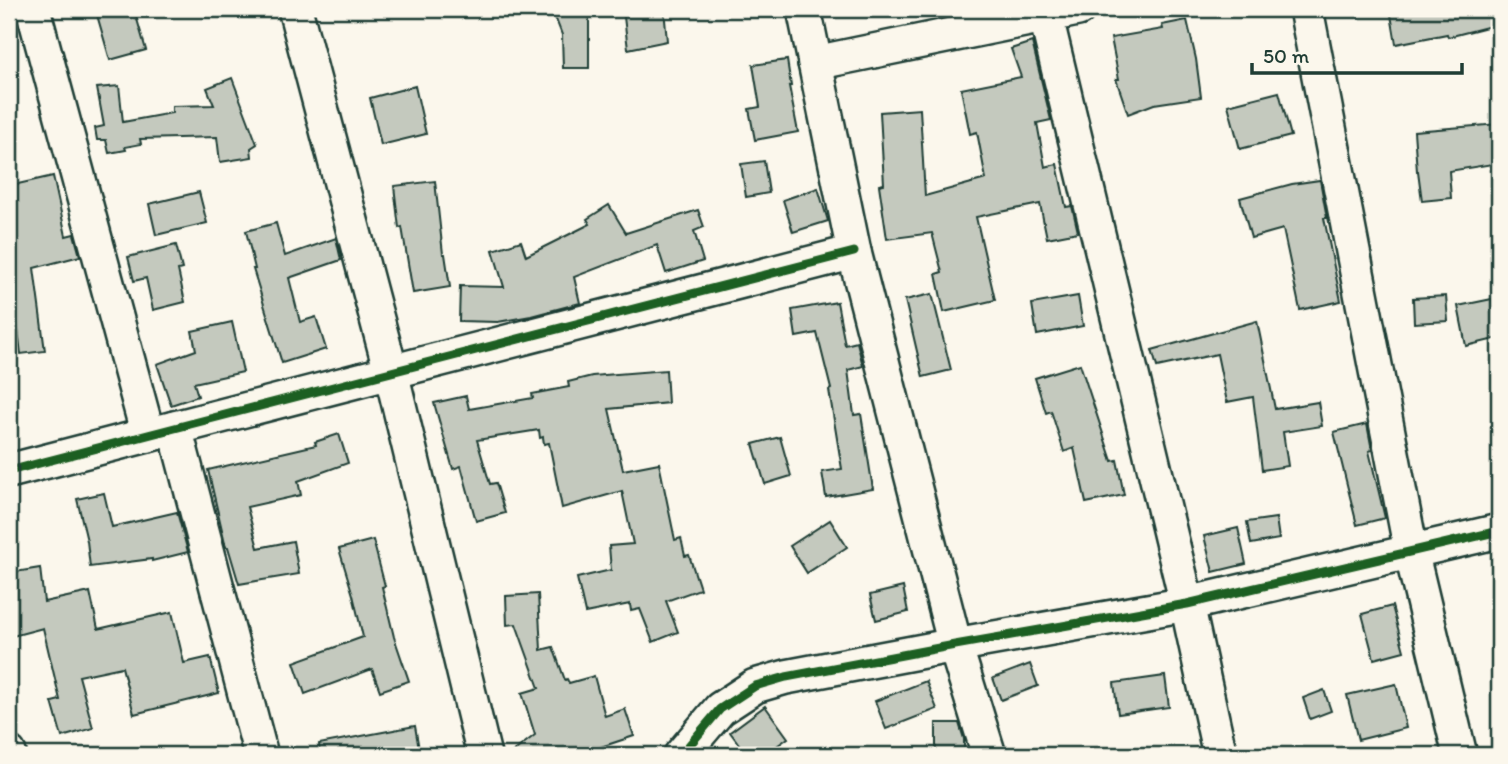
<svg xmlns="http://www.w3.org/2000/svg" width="1508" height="764" font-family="Itim,sans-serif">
  <rect width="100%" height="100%" fill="#fbf7ec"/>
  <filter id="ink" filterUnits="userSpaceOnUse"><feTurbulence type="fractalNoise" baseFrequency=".0143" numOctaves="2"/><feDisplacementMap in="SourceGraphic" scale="14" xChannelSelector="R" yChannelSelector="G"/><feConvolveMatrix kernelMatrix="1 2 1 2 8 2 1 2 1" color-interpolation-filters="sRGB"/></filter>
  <g filter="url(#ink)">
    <g fill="#c4c9be" stroke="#1f3d34" stroke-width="2">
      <path d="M119,9H134L146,50L110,60L97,15Z"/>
      <path d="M552,9H589V68H563L562,35Z"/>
      <path d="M623,9H664L667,41L628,49Z"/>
      <path d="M1390,9H1499V24L1448,37L1447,34L1396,44Z"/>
      <path d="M1187,20L1196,59L1201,97L1154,104L1128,114L1116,79H1119L1111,38L1163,29L1162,25Z"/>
      <path d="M1032,42L1051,120L1037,123L1045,167L1057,164L1066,207L1072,206L1078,232L1047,238L1040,204L976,217L995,300L944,312L936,274L942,272L932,233L887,239L879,185L884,184L880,112L920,109L925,196L986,179L977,132L970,134L961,89L1021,77L1011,49Z"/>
      <path d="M787,60L791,86H789L798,132L755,140L749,109L760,107L753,65Z"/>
      <path d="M232,78L257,144L251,148L252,157L220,162L217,137L140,139L141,144L125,147L126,150L109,153L106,140H97L95,128L104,126L97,88L119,86L123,122L172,113V106L214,105L207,88Z"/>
      <path d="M415,86L426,134L381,145L370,98Z"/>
      <path d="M1279,92L1291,136L1240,149L1228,105Z"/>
      <path d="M1499,124V163L1449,171L1451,198L1422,201L1418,171H1417L1414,131Z"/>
      <path d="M764,161L769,193L746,197L741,164Z"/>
      <path d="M53,176L66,236L74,234L80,256L34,268L45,351L21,354L11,273H9V241L15,240L9,213V186Z"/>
      <path d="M1320,180L1327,218H1324L1341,301L1300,310L1283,229L1251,238L1240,198L1292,184Z"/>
      <path d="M435,181L443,254H445L450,287L413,293L402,227L399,228L394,186Z"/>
      <path d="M818,188L828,221L793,232L783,200Z"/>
      <path d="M199,192L207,223L156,235L149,204Z"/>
      <path d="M609,205L626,233L698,210L704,227L694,231L703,261L666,273L657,245L574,277L580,303L531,316L498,322L459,321L460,286L504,287L493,250L521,241L526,256L590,224L587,219Z"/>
      <path d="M276,223L285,256L336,238L341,260L289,278L300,322L316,317L326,349L282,363L253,269H255L246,231Z"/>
      <path d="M176,245L182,269L178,270L185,302L153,310L146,278L134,281L128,257Z"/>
      <path d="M932,294L951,370L923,377L905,300Z"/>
      <path d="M1078,296L1083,326L1037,335L1032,304Z"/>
      <path d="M1446,296L1448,321L1414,323L1413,298Z"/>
      <path d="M1492,299L1499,338L1466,346L1458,306Z"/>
      <path d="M837,302L845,345L857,342L863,366L848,370L854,415L861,414L873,489L826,497L822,472L842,469L829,390L831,389L817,333L796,337L792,310Z"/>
      <path d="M1257,321L1275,409L1318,402L1322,426L1283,432L1288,466L1262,470L1253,397L1227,402L1217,354L1157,367L1152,350Z"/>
      <path d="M232,322L243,372L194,383L198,396L171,405L157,364L196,350L192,331Z"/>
      <path d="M1080,364L1112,461L1117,460L1124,495L1086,503L1074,448L1064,452L1051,411L1046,413L1035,378Z"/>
      <path d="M666,370L668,403L609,409L623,470L659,463L675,540L681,538L685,556L689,555L700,589L666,601L678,632L653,642L640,609L631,611L630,604L585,613L577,578L611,570L609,546L633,544L622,491L562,508L549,443L544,444L543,437L540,438L539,430L477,440L490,484L496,483L505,513L476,521L461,466L453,469L434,403L466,396L469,409L533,398L532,394L569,387L568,382L592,376Z"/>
      <path d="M1367,424L1372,450L1369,451L1385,518L1357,525L1334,432Z"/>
      <path d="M339,434L348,463L298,481L301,495L247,507L258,548L293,541L299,574L239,584L228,547H226L208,470L316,445L315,442Z"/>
      <path d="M780,437L791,476L765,484L753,444Z"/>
      <path d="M104,493L112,527L177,512L188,552L152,561V559L90,567L87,541L77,499Z"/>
      <path d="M1276,518L1279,539L1251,544L1247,522Z"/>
      <path d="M830,520L847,547L807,573L790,546Z"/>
      <path d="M1238,528L1246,564L1213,572L1204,536Z"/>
      <path d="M373,540L385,586L382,587L394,637L409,681L380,691L372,669L305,694L294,662L363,637L353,595L339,549Z"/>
      <path d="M40,568L44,602L90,592L98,629L172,612L184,663L210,657L219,693L134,714L122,667L79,676L93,728L62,737L52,702L60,700L43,628L9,637V573Z"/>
      <path d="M903,587L908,612L876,620L870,595Z"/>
      <path d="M538,594L541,650L553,647L565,680L567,679L569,683L594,676L605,716L625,709L634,736L595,749L597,755H509L535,735L522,693L539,688L516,624L507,625L506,596Z"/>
      <path d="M1392,606L1404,651L1374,659L1362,614Z"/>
      <path d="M1030,664L1038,686L1001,700L993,678Z"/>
      <path d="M1165,676L1169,707L1118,714L1114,683Z"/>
      <path d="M926,681L937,709L886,729L875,701Z"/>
      <path d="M1396,684L1406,728L1358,740L1347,695Z"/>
      <path d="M1324,690L1331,711L1310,719L1303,698Z"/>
      <path d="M765,706L788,738L764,755H747L730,732Z"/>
      <path d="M936,723H959L964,739V755H936Z"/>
      <path d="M415,726L420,755H320L319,744Z"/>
    </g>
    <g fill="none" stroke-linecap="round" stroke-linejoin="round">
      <g stroke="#1f3d34" stroke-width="38">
        <g id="street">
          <path d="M33,9L148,435"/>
          <path d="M295,9L391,372L484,755"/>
          <path d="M804,9L854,252L955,645L989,755"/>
          <path d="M1044,9L1187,604L1220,755"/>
          <path d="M1306,9L1411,551L1460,755"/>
          <path d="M815,63L1078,9"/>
          <path d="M175,428L261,755"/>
          <path d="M9,471L854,252"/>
          <path d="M9,753V755"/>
          <path d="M681,755L720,709L755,686L786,677L955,645L1187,604L1499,531"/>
        </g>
      </g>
      <use href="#street" stroke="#fbf7ec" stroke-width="33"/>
      <g stroke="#fbf7ec" stroke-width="13">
        <g id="cycleway">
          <path d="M9,471L854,252"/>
          <path d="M681,755L720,709L755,686L786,677L955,645L1187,604L1499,531"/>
        </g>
      </g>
      <use href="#cycleway" stroke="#1b5e20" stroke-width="9"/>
    </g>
  </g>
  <rect width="1508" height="764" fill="none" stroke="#fbf7ec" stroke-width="35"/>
  <rect x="18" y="18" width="1473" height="729" fill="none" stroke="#1f3d34" stroke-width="2.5" filter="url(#ink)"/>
  <path d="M1252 63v10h210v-10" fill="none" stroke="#1f3d34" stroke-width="3.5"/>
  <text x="1263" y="63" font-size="21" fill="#1f3d34" stroke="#fbf7ec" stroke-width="5" paint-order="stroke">50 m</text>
</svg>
